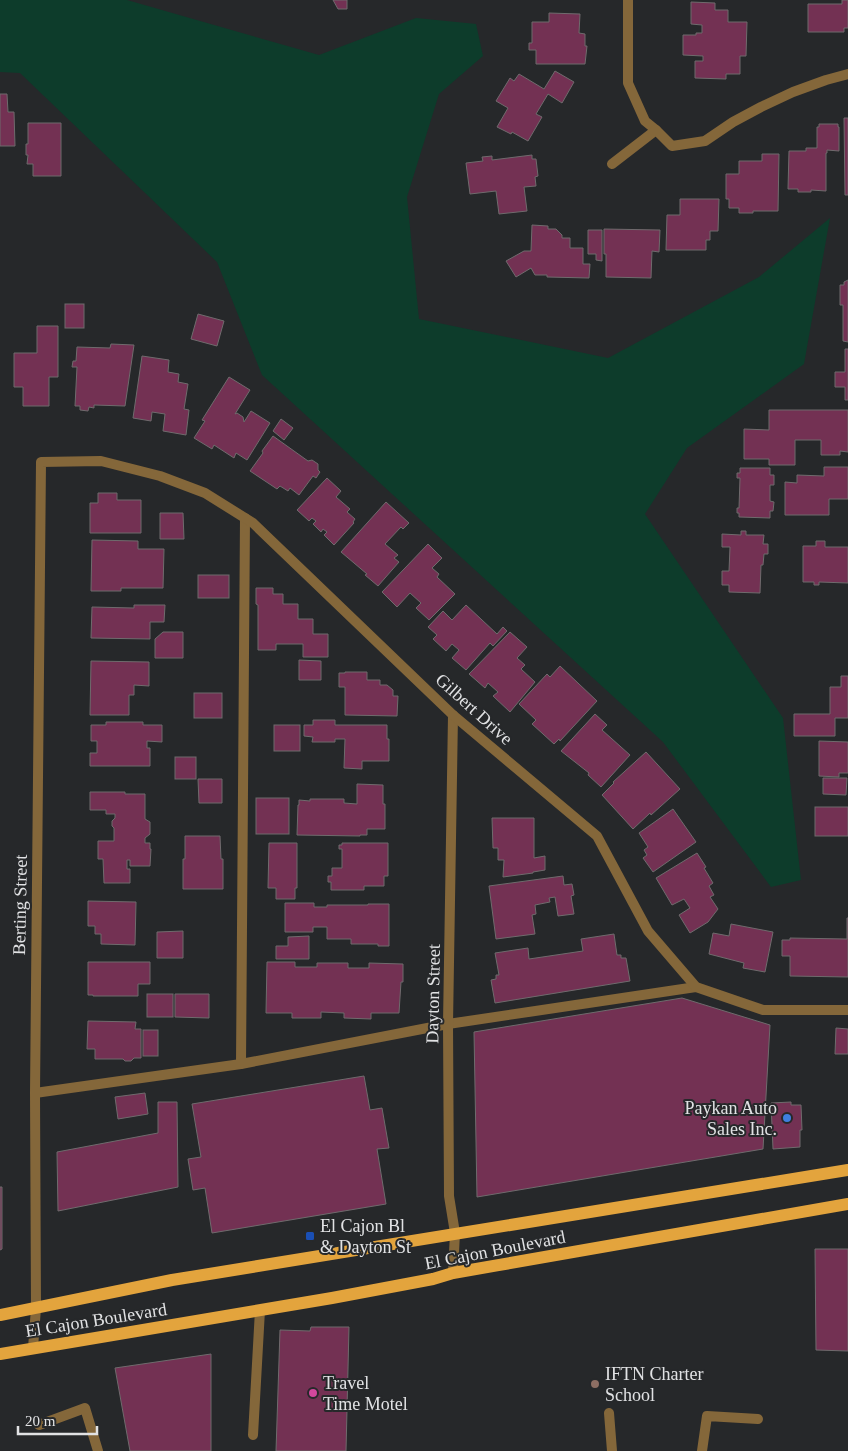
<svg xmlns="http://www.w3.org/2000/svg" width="848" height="1451" font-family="Georgia,serif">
  <rect width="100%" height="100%" fill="#26282a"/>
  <path fill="#0d3c2b" d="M0,0H127L319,55L416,18L476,24L483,56L439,94L407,197L419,319L608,358L759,277L830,218L804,364L687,448L645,514L783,718L801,880L771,887L663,742L262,375L217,262L20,73L0,72Z"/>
  <g fill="#733153" stroke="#6f6b6d">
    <path d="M333,0H347V9H338Z"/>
    <path d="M842,0H848V28H844V32H808V4H842Z"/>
    <path d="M691,2L715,3V10H728V22H747L746,56H740V74H726V79L695,78V61H703V56L683,55V35H696V33H702V25L691,24Z"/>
    <path d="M549,13L580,14L579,33L585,34V46H587L585,64H536V50H529V43H532V22H549Z"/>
    <path d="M555,71L574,82L562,103L548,94L536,114L542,117L528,141L512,132L511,134L497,127L508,108L496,101L510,78L514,81L519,74L544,89Z"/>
    <path d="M0,94H7L8,112H14L15,146H0Z"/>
    <path d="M844,118H848V195H845Z"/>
    <path d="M28,123H61V176H33V164H27L28,155H26V144H28Z"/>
    <path d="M819,124H838V127H839V151L827,150V153H826V191L811,190V192H798V189H788L789,151H806V148H817V127H819Z"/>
    <path d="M762,154H779L778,211H753V213H739V208H729V199H726V174H739V161H762Z"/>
    <path d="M532,155V159H536L538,176L535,177L536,186L524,187L527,211L499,214L496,191L470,194L466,163L483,161L482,157L492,156V160Z"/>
    <path d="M680,199H719L718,231H710V240H706V250H666L667,215H680Z"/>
    <path d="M532,225L548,226V229H556L562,235V238H570V248H583V264H590L589,278L547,277V275H535L531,268L516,277L506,261L524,251H531Z"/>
    <path d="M604,229L660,230L659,252L652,251L651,278L606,277V254H604Z"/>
    <path d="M588,230H602V261L596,260V254H588Z"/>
    <path d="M848,280V342L843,341V305H840V285H844V282Z"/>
    <rect x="65" y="304" width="19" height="24"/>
    <path d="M198,314L224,321L217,346L191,339Z"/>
    <path d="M37,326H58V377H49V406H23V387H14V353H37Z"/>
    <path d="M111,344L134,345L125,406L94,405V408L89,407L88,411L80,410V406H75L77,367H72L73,361H76L77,347L110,348Z"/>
    <path d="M845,349H848V400H845V387H835V372H845Z"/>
    <path d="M142,356L169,360L168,372L179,374L178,382L188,384L184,409L189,410L186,435L163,431L165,414L152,412L151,421L133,418Z"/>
    <path d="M229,377L250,390L235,414L237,413L243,417L244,422L251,411L270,423L247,460L236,453L234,458L214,445L212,449L194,438L205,421L202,420Z"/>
    <path d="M769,410H848V452L840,451V455H821V440H795V465H769V459H744V429L769,430Z"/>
    <path d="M281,419L293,428L284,440L273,431Z"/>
    <path d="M273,436L308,461L312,460L318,464V470L320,472L316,478L313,476L299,495L290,488L288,491L280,486L277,489L250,471L263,453L262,451Z"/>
    <path d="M824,467H848V499H829V515H785V482L797,483V475L824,476Z"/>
    <path d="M740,468H770V475H774V485H770V501L774,502L773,511H770V518L739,517V513H737V508H739L740,478H737V473H740Z"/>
    <path d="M327,478L341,491L336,497L350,509L347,512L355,519L353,522L354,523L334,545L324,535L327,532L323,529L321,532L313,524L316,521L312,518L309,521L297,510Z"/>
    <path d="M98,493H117V500H141V533H90V503H98Z"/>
    <path d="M386,502L409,523L403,529L401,527L385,544L398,555L394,558L399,562L378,586L365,575L367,574L341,552Z"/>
    <path d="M160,513H183L184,539H160Z"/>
    <path d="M741,531H746V535H764L763,544H768V554H764L763,565H761L760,593L729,592V585H722V571H729L730,547H722V534L741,535Z"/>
    <path d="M92,540L138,541V549H164L163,588H121V591H91Z"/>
    <path d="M816,541H825V547H848V583L819,582V585H814V582H803V546H816Z"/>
    <path d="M428,544L442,558L432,568L439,574L437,577L455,594L429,620L416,608L421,603L410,593L397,607L382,592Z"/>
    <rect x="198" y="575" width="31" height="23"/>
    <path d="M256,588H273V594H283V604H298V619H313V634H328V657H303V644H276V650H258V605L256,604Z"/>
    <path d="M134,605H165L164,622H150V639L91,638L92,607L134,608Z"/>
    <path d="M466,605L497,634L503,627L507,631L493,646L490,643L466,670L452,658L459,650L452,644L446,651L433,639L437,635L428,627L443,611L452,620Z"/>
    <path d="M163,632H183V658H155V639Z"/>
    <path d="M510,632L527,647L517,658L525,665L521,669L535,682L510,712L493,696L498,692L488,683L485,688L469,674Z"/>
    <path d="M299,660L321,661V680H299Z"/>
    <path d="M91,661L149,662V686L134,685V695H129V715H90Z"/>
    <path d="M560,666L597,701L560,741L559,739L554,744L532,724L536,720L519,704L547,674L550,677Z"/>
    <path d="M345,672H367V680H380V685H387L393,690V696H398L397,716L345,715V687H339V673H345Z"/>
    <path d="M841,676H848V718H835V736H794V714H830V687H841Z"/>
    <rect x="194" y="693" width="28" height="25"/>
    <path d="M595,714L607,725L602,730L630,755L601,787L588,775L589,773L561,751Z"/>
    <path d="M313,720H335V725H387V739H389V761H362V769L344,768L345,739H335V742H312L313,737L304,736V725H313Z"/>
    <path d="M106,722H143V725H162V742L147,741V748H150V766H90V753H97V741H91V725H106Z"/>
    <rect x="274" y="725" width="26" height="26"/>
    <path d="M819,741L848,742V773H839V777L819,776Z"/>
    <path d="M646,752L680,789L651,815L650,813L633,829L602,795L614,783L613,782Z"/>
    <rect x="175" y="757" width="21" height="22"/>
    <path d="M823,778H847L846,795L823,794Z"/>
    <path d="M198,779H222V803H199Z"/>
    <path d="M357,784L383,785V804H385V829H367V835H360V836L297,835L298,805H299V800L310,801V799H344V803L357,804Z"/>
    <path d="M90,792H125V794H145V819L150,822V834L145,838V843H150V849H151L150,866H130V860H127V869H130V883H104L103,859H98V841H114V828L112,826V821L115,818V814H106V810H90Z"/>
    <rect x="256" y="798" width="33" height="36"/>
    <rect x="815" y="807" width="33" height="29"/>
    <path d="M673,809L696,842L653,872L643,858L647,855L644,850L648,847L639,833Z"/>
    <path d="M492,818H534V858L545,856V870L533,872V873L503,877L504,860H498V848H493Z"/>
    <path d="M185,836H220L221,859H223V889H183V859H185Z"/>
    <path d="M269,843H297V888H295V899H276V888H268Z"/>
    <path d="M342,843H388V876H384V886H364V890H331V882H328V876H332V868H342V849H339V845H342Z"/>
    <path d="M697,853L706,867L704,868L713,883L709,886L714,895L710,897L718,909L708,922L690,933L679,915L690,908L684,899L672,905L656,878Z"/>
    <path d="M563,876L564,885L572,884L574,895L571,896L574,914L558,916L555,897L549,898L550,902L535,905L536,914L532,915L535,934L496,939L489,886Z"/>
    <path d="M88,901L136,902L135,945L101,944V934H95V926H88Z"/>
    <path d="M285,903H314V907H327V905H368V904H389V946H378V944H351V939H327V927H313V932H285Z"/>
    <path d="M847,918H848V977L790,976V956H782V940H790V938L847,939Z"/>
    <path d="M731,924L773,932L765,972L743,968L744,963L709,954L713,933L729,936Z"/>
    <path d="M183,931V958H157V932Z"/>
    <path d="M614,934L617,955H621V958H626L630,981L495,1003L491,980L496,979V975H499L495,953L528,948L529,959L583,951L581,939Z"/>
    <path d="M309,936V959H276V946H288V937Z"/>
    <path d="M88,962H150V984H138V996H93V995H88Z"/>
    <path d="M267,962H295V967H317V963H348V968H369V963L403,964V982H401L399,1013H371V1019L344,1018V1013L321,1012V1018H292V1013H266Z"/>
    <rect x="147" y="994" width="26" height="23"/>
    <path d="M175,994H209V1018L175,1017Z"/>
    <path d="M682,998L770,1025L763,1149L477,1197L474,1032Z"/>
    <path d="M88,1021L136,1022L135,1029H141V1058H134L131,1061H125L123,1059H95V1049H87Z"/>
    <path d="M836,1028L848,1029V1054H835Z"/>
    <rect x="143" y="1030" width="15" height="26"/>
    <path d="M364,1076L370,1110L382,1108L389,1148L377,1149L386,1204L212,1233L205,1188L193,1190L188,1159L201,1157L192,1104Z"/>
    <path d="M145,1093L148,1114L118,1119L115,1097Z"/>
    <path d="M158,1102H177L178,1187L58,1211L57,1152L158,1133Z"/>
    <path d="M791,1102V1105H801L802,1130H800V1147L773,1149L771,1103Z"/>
    <path d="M0,1187H2V1249L0,1250Z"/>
    <path d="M815,1249H848V1351L816,1350Z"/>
    <path d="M311,1327H349L346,1451H276L280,1330L310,1331Z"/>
    <path d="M211,1354V1451H130L115,1368Z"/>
  </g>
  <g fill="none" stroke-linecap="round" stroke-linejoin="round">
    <g stroke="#84673a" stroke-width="10">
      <path d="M241,1064L245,518"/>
      <path d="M35,1093L241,1064L448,1024L696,987"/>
      <path d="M609,1413L612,1451"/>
      <path d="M39,1425L85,1408L98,1451"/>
      <path d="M253,1435L260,1310"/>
      <path d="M702,1451L707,1416L758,1419"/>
    </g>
    <g stroke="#84673a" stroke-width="10">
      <path d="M628,0V83L645,121L656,130"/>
      <path d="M612,164L656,130L672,146L705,141L733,122L761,107L793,92L826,80L848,74"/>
      <path d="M453,715L448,1024L449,1196L455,1233L453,1273"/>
      <path d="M33,1348L36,1308L35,1093L41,462L101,461L160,476L205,493L253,523L453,715L597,836L648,931L696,987L763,1010H848"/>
    </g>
    <g stroke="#e3a43d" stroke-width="12">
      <path d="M0,1315L172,1280L848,1170"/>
      <path d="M0,1354L332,1298L433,1279L453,1273L848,1204"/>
    </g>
  </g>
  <circle fill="#3f7fe0" stroke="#26282a" stroke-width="2" cx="787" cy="1118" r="5"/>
  <rect fill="#1a4fb4" stroke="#26282a" stroke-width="2" x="305" y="1231" width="10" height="10" rx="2.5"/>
  <circle fill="#8d6e63" stroke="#26282a" stroke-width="2" cx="595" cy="1384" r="5"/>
  <circle fill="#d1479c" stroke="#26282a" stroke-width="2" cx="313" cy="1393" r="5"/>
  <g text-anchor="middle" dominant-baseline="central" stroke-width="4" stroke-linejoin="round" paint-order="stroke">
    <g font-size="18" fill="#e1e2e4" stroke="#26282a">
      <text transform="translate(474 709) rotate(42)">Gilbert Drive</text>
      <text transform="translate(20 905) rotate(-89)">Berting Street</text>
      <text transform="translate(433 994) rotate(-89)">Dayton Street</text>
      <text transform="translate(495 1250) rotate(-11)">El Cajon Boulevard</text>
      <text transform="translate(96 1320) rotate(-9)">El Cajon Boulevard</text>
    </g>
    <g font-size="18" fill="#e1e2e4" stroke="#26282a" text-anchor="start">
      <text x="777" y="1108" text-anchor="end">Paykan Auto<tspan x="777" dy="21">Sales Inc.</tspan></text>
      <text x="320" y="1226">El Cajon Bl<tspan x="320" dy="21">&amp; Dayton St</tspan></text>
      <text x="605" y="1374">IFTN Charter<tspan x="605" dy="21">School</tspan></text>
      <text x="323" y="1383">Travel<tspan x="323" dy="21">Time Motel</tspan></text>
    </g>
  </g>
  <path d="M18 1426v8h79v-8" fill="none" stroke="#e1e2e4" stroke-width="2.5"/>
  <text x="25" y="1426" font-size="15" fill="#e1e2e4" stroke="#26282a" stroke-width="4" paint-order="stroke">20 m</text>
</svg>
